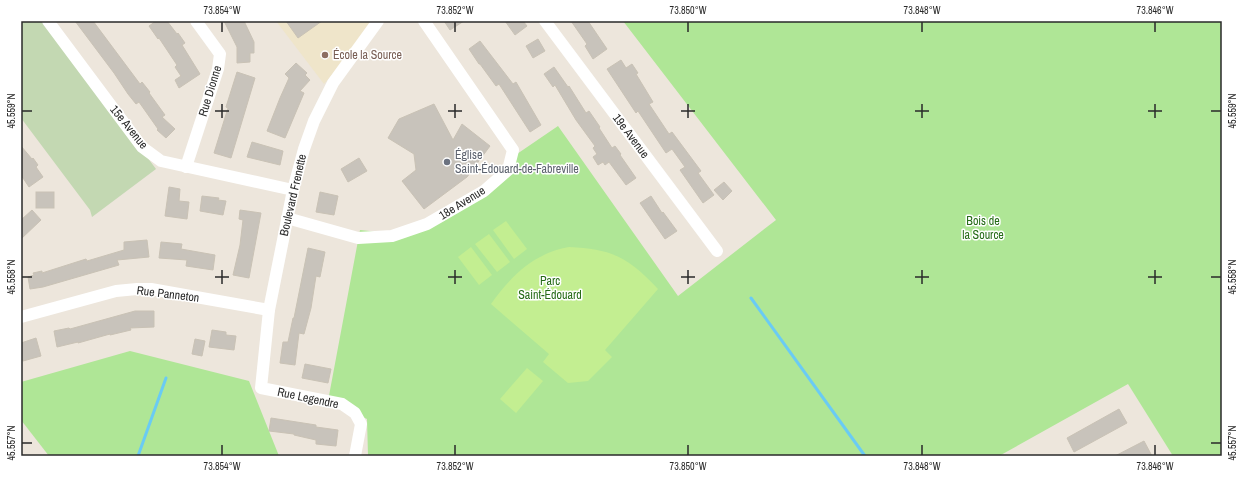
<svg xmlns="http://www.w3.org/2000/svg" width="1243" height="477" font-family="'Archivo Narrow',sans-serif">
  <rect width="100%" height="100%" fill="#ede6dc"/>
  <path fill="#efe5ca" d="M276,21H378L324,84Z"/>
  <g fill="#afe696">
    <path d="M623,21H1222V456H1173L1128,384L999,456H368L367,419L328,401L360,230L389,233L410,227L504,180L514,156L558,126L678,296L776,220Z"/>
    <path d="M130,351L249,381L279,456H49L21,420V382Z"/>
  </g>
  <path fill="#c3d8b2" d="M21,21H45L156,169L92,217L90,210L21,118Z"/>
  <g fill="#c3ee91">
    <path d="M506,221L527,249L514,259L493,230Z"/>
    <path d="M489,234L510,262L497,272L475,244Z"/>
    <path d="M471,247L492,275L479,285L458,257Z"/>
    <path d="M569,247C613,249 629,258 658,289L605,350L612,357L588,381L568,383L543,362L549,354L491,304C511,276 534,253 569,247Z"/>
    <path d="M527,368L543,381L516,413L500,399Z"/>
  </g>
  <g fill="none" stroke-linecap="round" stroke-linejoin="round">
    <g stroke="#6acbf4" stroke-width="3">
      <path d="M751,298L865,456"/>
      <path d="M138,456L166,378"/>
    </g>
  </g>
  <g fill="#c8c3bb" stroke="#c9c2b5">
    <path d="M75,21H93L140,84L142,82L150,92L149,93L165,115L162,117L175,129L166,138L157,130L158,129L139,102L136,104L128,94L114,73Z"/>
    <path d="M156,21H167L177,34L178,33L185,43L182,45L200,74L179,88L175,80L181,76L175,67L177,65L159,38L158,39L149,26Z"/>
    <path d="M224,21H244L254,42V53H250V62L237,63V47Z"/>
    <path d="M286,21H322L298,38Z"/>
    <path d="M444,21H464L450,30Z"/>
    <path d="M505,21H523L527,26L515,35Z"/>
    <path d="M571,21H588L607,49L593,59L585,46L587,44Z"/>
    <path d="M538,39L545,51L533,58L526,46Z"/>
    <path d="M480,41L513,84L516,82L541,125L530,132L499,84L496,86L480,64H479L469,49Z"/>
    <path d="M621,60L626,68L632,64L638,73L636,74L653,102L649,104L669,134L672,132L701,171L698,173L714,195L703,203L680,170L685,167L672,149L666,153L638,111L636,113L607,69Z"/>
    <path d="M296,63L307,73L305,75L310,80L300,91L304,93L285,138L267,131L280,98L289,78L285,74Z"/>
    <path d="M554,67L568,87L569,86L586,113L589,111L600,127L599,128L612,148L615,146L621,154L620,155L636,178L626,185L609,162L605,165L603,162L598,165L593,157L597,154L593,148L595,146L576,120L555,85L553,87L544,74Z"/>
    <path d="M237,72L255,78L231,158L214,153L228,108L226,107Z"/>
    <path d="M434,104L453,140L462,124L490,146L467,177L424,209L402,181L416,170L414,154L388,138L399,119Z"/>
    <path d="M252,142L283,151L280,165L247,157Z"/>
    <path d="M21,146L32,159L33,158L38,165L36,167L43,177L29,187L21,175Z"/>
    <path d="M359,158L367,171L348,182L341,169Z"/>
    <path d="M724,182L732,191L723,200L714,190Z"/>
    <path d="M169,187L180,189L179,201L189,202L187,219L165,216Z"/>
    <rect x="36" y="192" width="18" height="16"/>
    <path d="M320,192L338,196L334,215L316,212Z"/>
    <path d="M202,196L219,198L218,200L226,201L223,215L200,211Z"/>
    <path d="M651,196L662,213L663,212L677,231L665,239L640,203Z"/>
    <path d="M32,210L41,220L21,239V220Z"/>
    <path d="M240,210L261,213L249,278L233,275L240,245L243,220L239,219Z"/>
    <path d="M147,240L149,257L117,260L119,265L43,287L30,289L28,277L34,275L33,273L42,271V273L86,259L87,261L124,250V242Z"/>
    <path d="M161,242L182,244L181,249L215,255L213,270L186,266L187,260L159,258Z"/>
    <path d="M308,248L325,252L320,277L316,276L311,308L304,334L299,333L295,365L280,363L283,342H288L293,318H294Z"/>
    <path d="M135,311H154V327L130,328L131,330L110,335V334L78,343V342L57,347L54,331L69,328L70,329Z"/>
    <path d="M212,330L226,332V335L236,336L234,350L209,347Z"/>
    <path d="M36,338L41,356L23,361L21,354V343Z"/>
    <path d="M195,339L205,341L202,356L192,354Z"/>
    <path d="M305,364L331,369L328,383L302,378Z"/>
    <path d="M1119,409L1127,423L1074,452L1067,438Z"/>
    <path d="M271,418L316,425V427L338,430L336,446L316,444V440L294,435V434L269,431Z"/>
    <path d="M1144,441L1152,456H1115Z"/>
  </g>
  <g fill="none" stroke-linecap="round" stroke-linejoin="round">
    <g stroke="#fff" stroke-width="12">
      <path d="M48,21L142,147L161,161L293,190"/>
      <path d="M545,21L717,251"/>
      <path d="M186,167L218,69L220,54L196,21"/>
      <path d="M287,218L358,238L392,236L427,224L484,191L508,170L513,150L424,21"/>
      <path d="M21,317L116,291L137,289H151L269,310"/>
      <path d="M355,456L361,424L355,413L342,404L261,388L269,310L293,190L304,149L314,121L333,83L378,21"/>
    </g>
  </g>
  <path fill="none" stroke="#2a2a2a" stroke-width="1.5" d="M222,22V32M455,22V32M688,22V32M922,22V32M1155,22V32M222,104V118M455,104V118M688,104V118M922,104V118M1155,104V118M22,111H32M215,111H229M448,111H462M681,111H695M915,111H929M1148,111H1162M1211,111H1221M222,270V284M455,270V284M688,270V284M922,270V284M1155,270V284M22,277H32M215,277H229M448,277H462M681,277H695M915,277H929M1148,277H1162M1211,277H1221M22,443H32M1211,443H1221M222,445V455M455,445V455M688,445V455M922,445V455M1155,445V455"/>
  <circle fill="#8d6e63" stroke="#fff" stroke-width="1.5" cx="325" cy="55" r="4"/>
  <circle fill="#6b7280" stroke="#fff" stroke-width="1.5" cx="447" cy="162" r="4"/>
  <g text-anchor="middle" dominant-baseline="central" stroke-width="3" stroke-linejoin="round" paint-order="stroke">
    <g font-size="12" fill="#785e54" stroke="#fff" text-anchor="start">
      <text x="333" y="55">École la Source</text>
    </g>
    <g font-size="12" fill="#2a2a2a" stroke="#fff">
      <text transform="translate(210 91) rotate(-73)">Rue Dionne</text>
      <text transform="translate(129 127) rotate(51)">15e Avenue</text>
      <text transform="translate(631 136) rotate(53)">19e Avenue</text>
      <text transform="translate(293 195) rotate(-77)">Boulevard Frenette</text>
      <text transform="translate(462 203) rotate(-32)">18e Avenue</text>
      <text transform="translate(168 294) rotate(7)">Rue Panneton</text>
      <text transform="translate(308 398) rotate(12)">Rue Legendre</text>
    </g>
    <g font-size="12" fill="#5b616d" stroke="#fff" text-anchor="start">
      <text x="455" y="155">Église<tspan x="455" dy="14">Saint-Édouard-de-Fabreville</tspan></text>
    </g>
    <g font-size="12" fill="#266b17" stroke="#fff">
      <text x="983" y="221">Bois de<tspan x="983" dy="14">la Source</tspan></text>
      <text x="550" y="281">Parc<tspan x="550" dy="14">Saint-Édouard</tspan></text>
    </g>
  </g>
  <rect width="1243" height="477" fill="none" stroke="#ffffff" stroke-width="44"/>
  <rect x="22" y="22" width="1199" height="433" fill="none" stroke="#2a2a2a" stroke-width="1.5"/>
  <g font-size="10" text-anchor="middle" fill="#2a2a2a">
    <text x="222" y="14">73.854°W</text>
    <text x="455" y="14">73.852°W</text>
    <text x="688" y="14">73.850°W</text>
    <text x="922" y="14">73.848°W</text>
    <text x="1155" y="14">73.846°W</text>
    <text transform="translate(11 111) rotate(-90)" y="4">45.559°N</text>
    <text transform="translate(1232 111) rotate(-90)" y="4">45.559°N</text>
    <text transform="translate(11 277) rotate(-90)" y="4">45.558°N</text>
    <text transform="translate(1232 277) rotate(-90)" y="4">45.558°N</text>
    <text transform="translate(11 443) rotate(-90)" y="4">45.557°N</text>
    <text transform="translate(1232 443) rotate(-90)" y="4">45.557°N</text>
    <text x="222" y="470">73.854°W</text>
    <text x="455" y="470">73.852°W</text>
    <text x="688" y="470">73.850°W</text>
    <text x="922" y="470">73.848°W</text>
    <text x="1155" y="470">73.846°W</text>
  </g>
</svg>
